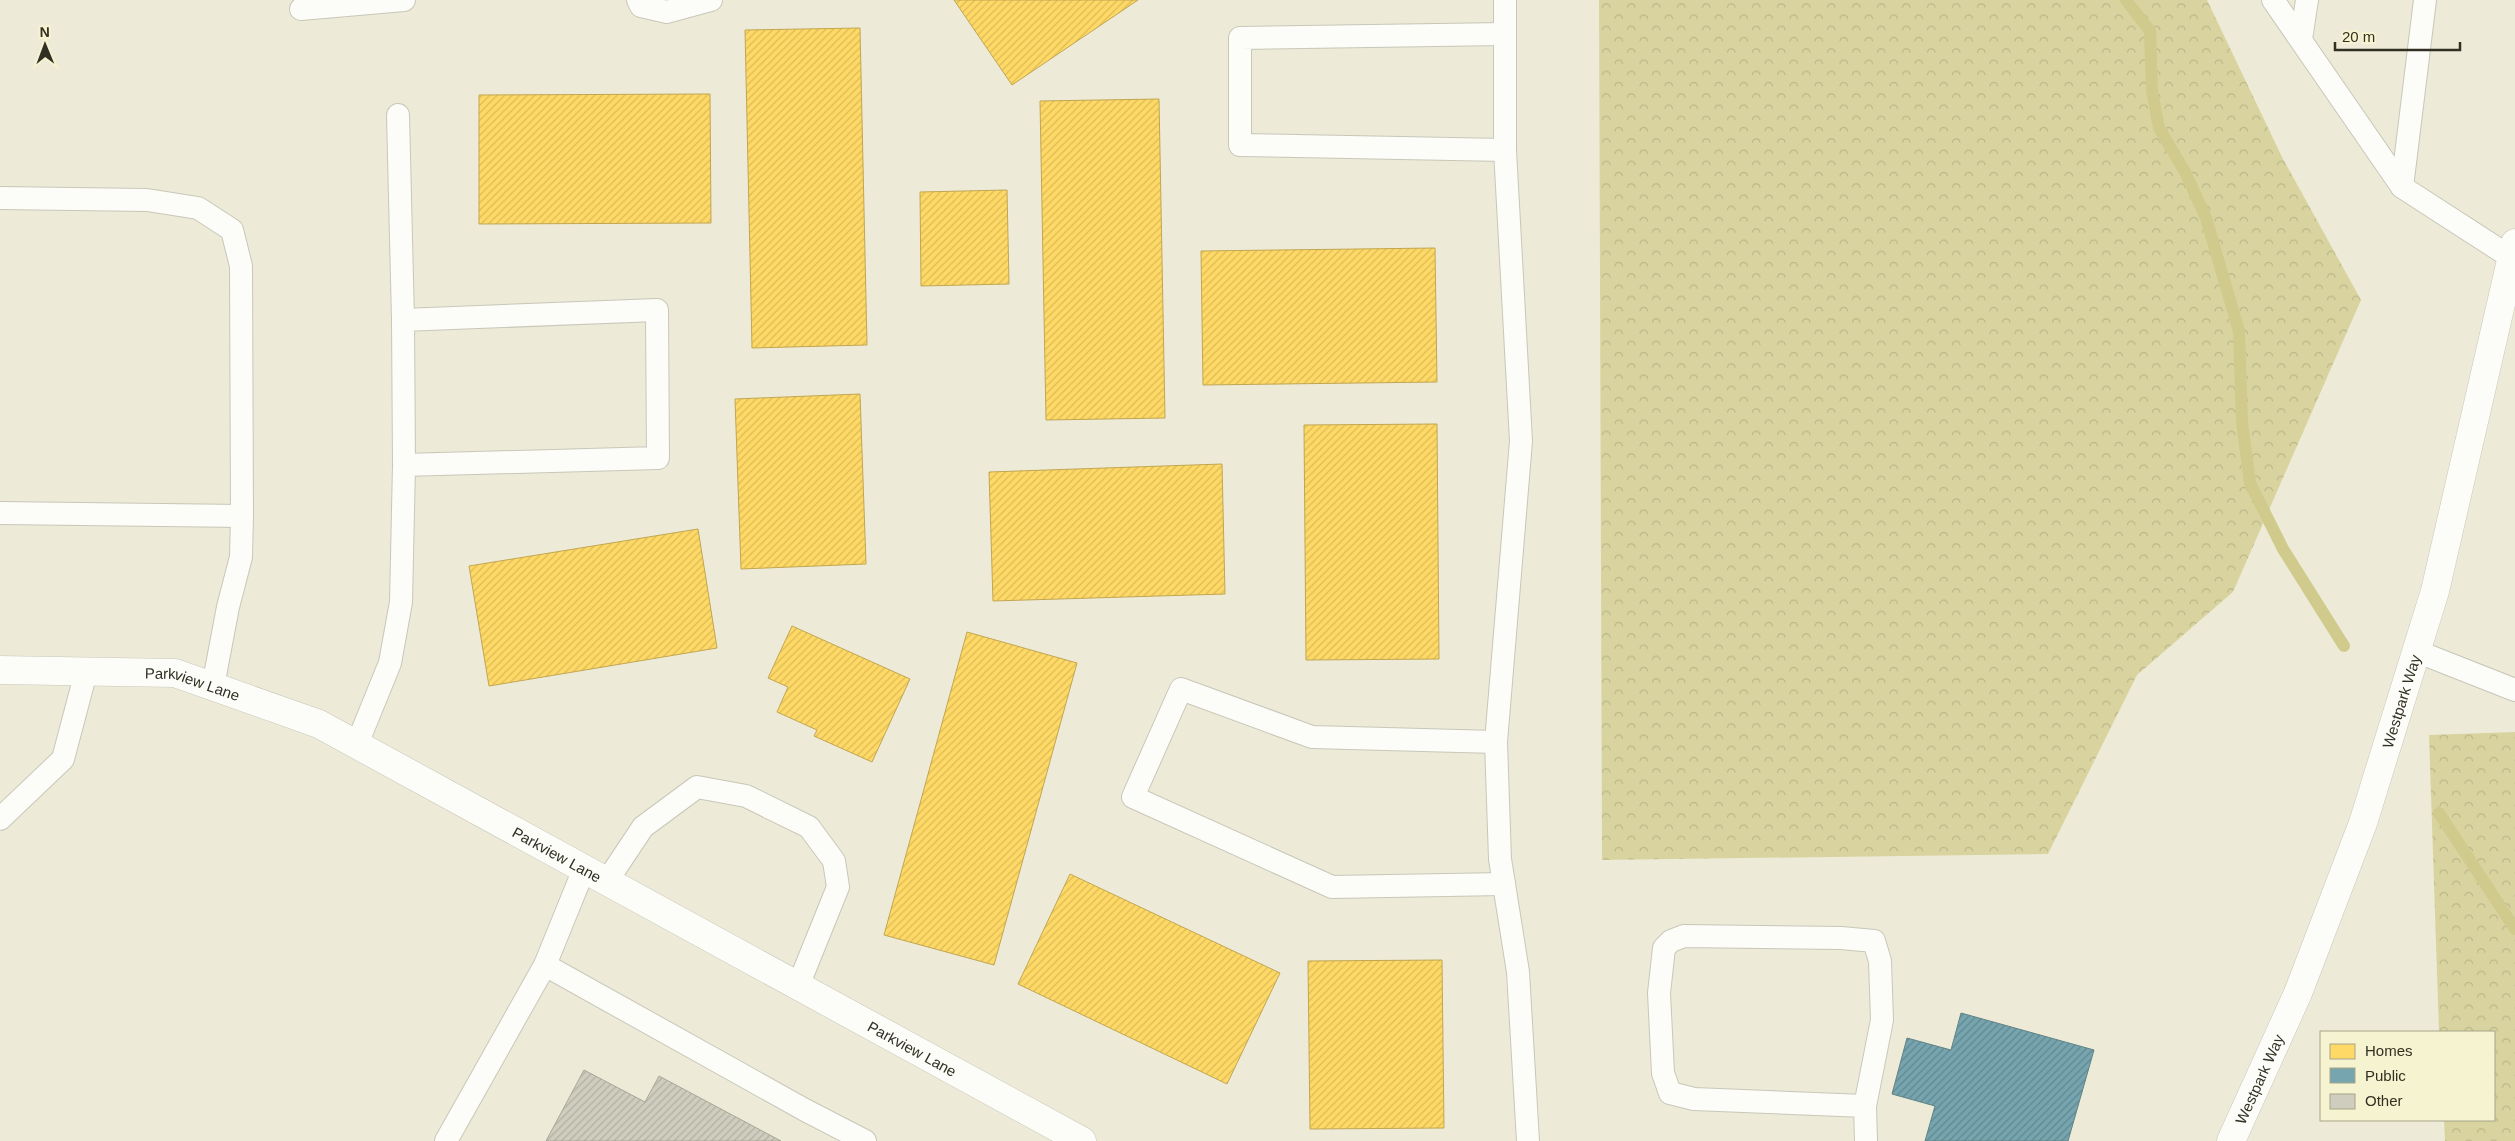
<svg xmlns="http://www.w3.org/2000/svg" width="2515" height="1141" font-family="Helvetica,sans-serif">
  <defs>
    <pattern id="forest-crowns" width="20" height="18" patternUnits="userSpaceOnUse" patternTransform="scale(1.25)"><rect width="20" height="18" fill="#d9d49f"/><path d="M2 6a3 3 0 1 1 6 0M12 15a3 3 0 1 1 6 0" fill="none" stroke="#bbb689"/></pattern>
    <pattern id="homes-hatch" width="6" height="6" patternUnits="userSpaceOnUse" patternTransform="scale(1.25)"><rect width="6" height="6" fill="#ffd966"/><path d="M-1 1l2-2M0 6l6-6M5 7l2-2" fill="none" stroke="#dbbb58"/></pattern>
    <pattern id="public-hatch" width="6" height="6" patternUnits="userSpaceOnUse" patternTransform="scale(1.25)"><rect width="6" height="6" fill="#76a5af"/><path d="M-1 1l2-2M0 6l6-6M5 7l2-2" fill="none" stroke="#61878e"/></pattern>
    <pattern id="building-hatch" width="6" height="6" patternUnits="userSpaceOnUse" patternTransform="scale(1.25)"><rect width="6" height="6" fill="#cecdbe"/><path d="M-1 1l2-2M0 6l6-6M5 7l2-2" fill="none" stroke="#b1b0a3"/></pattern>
  </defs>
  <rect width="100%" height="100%" fill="#edebd8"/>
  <g fill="url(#forest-crowns)">
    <path d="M1599,0H2207L2282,157L2361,300L2233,592L2137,675L2048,854L1602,860Z"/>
    <path d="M2515,732V1141H2445L2444,1120H2494V1032H2439L2429,735Z"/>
  </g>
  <g fill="url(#homes-hatch)" stroke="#c1a652">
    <path d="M954,0H1138L1012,85Z"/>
    <path d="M860,28L867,345L752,348L745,30Z"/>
    <path d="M710,94L711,223L479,224V95Z"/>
    <path d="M1159,99L1165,418L1046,420L1040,101Z"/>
    <path d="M1007,190L1009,284L921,286L920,192Z"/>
    <path d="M1435,248L1437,382L1203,385L1201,251Z"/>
    <path d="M860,394L866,564L741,569L735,399Z"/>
    <path d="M1437,424L1439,659L1306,660L1304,425Z"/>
    <path d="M1222,464L1225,594L993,601L989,472Z"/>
    <path d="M698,529L717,648L489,686L469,566Z"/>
    <path d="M792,626L910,679L872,762L814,736L817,730L777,712L788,687L768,678Z"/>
    <path d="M967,632L1077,663L994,965L884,935Z"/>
    <path d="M1070,874L1280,973L1227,1084L1018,984Z"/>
    <path d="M1442,960L1444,1128L1310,1129L1308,961Z"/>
  </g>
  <path fill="url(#public-hatch)" stroke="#618285" d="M1961,1013L2094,1050L2068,1141H1925L1935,1106L1892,1094L1907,1038L1951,1050Z"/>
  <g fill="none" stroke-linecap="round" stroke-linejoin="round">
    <g stroke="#d0ca8c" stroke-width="12">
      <path d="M2126,0L2150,31L2152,91L2159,128L2185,172L2206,218L2239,331L2242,423L2250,483L2283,549L2344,646"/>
      <path d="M2439,813L2515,929"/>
    </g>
  </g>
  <path fill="url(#building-hatch)" stroke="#a7a697" d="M584,1070L645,1102L659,1076L781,1141H546Z"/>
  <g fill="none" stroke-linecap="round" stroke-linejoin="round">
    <g stroke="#c8c7b8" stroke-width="24">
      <g id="service">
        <path d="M638,0L641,6L667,12L711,0"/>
        <path d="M1505,0V150L1521,441L1496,742L1500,859L1518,972L1528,1141"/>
        <path d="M2273,0L2402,187"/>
        <path d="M2425,0L2402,187L2515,260"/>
        <path d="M301,9L404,0"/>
        <path d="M1504,34L1240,38V145L1505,150"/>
        <path d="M2301,39L2307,0"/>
        <path d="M398,115L403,320"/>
        <path d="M0,198L147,200L198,208L232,230L241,266L242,516L0,513"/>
        <path d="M2416,651L2515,690"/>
        <path d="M213,686L228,607L241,557L242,516"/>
        <path d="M1496,742L1312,737L1181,689L1133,797L1332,887L1504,884"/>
        <path d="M357,744L390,663L401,602L404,465L658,458L657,310L403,320L404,465"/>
        <path d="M0,819L63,759L86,672"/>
        <path d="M607,881L643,827L697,787L746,796L809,827L834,861L838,887L798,986"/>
        <path d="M545,965L805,1110L865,1141"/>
        <path d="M1865,1106L1694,1099L1670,1093L1663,1073L1659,993L1664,948L1671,941L1684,936L1841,938L1874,941L1880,961L1882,1020L1865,1106L1866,1141"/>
        <path d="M446,1141L545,965L584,869"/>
      </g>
    </g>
    <g stroke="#c8c7b8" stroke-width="29">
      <g id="minor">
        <path id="s1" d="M0,670L175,673L319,724L1082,1141"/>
      </g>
    </g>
    <g stroke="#c8c7b8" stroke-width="29">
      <g id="secondary">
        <path id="s2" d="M2231,1141L2298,993L2363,823L2435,591L2515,243"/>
      </g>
    </g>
    <use href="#service" stroke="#fcfcf9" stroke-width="22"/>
    <use href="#minor" stroke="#fcfcf9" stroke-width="28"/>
    <use href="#secondary" stroke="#fcfcf9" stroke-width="28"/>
  </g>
  <g text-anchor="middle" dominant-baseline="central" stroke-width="5" stroke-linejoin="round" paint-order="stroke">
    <g font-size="15" fill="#313022" stroke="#f5f3d0">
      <text stroke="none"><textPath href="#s1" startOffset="194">Parkview Lane</textPath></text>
      <text stroke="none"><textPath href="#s2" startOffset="472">Westpark Way</textPath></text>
      <text stroke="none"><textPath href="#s1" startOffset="599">Parkview Lane</textPath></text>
      <text stroke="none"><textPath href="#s1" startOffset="1004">Parkview Lane</textPath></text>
      <text stroke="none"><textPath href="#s2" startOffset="68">Westpark Way</textPath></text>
    </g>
  </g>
  <rect x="2320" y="1031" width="175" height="90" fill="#f5f3d0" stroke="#a7a58a"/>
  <rect x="2330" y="1044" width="25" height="15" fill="#ffd966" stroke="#a7a58a"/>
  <text x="2365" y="1056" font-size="15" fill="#313022">Homes</text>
  <rect x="2330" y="1068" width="25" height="15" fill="#76a5af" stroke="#a7a58a"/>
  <text x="2365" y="1081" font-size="15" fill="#313022">Public</text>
  <rect x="2330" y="1094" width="25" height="15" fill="#cecdbe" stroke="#a7a58a"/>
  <text x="2365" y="1106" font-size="15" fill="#313022">Other</text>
  <g transform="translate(45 45) rotate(359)" stroke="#f5f3d0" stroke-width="4" paint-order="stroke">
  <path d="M0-4L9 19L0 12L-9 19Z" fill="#313022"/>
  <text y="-8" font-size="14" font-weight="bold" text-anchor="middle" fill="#313022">N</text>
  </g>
  <path d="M2335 42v8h125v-8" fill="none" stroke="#313022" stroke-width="2.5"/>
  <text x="2342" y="42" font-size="15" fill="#313022" stroke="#f5f3d0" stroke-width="4" paint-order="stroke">20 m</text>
</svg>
